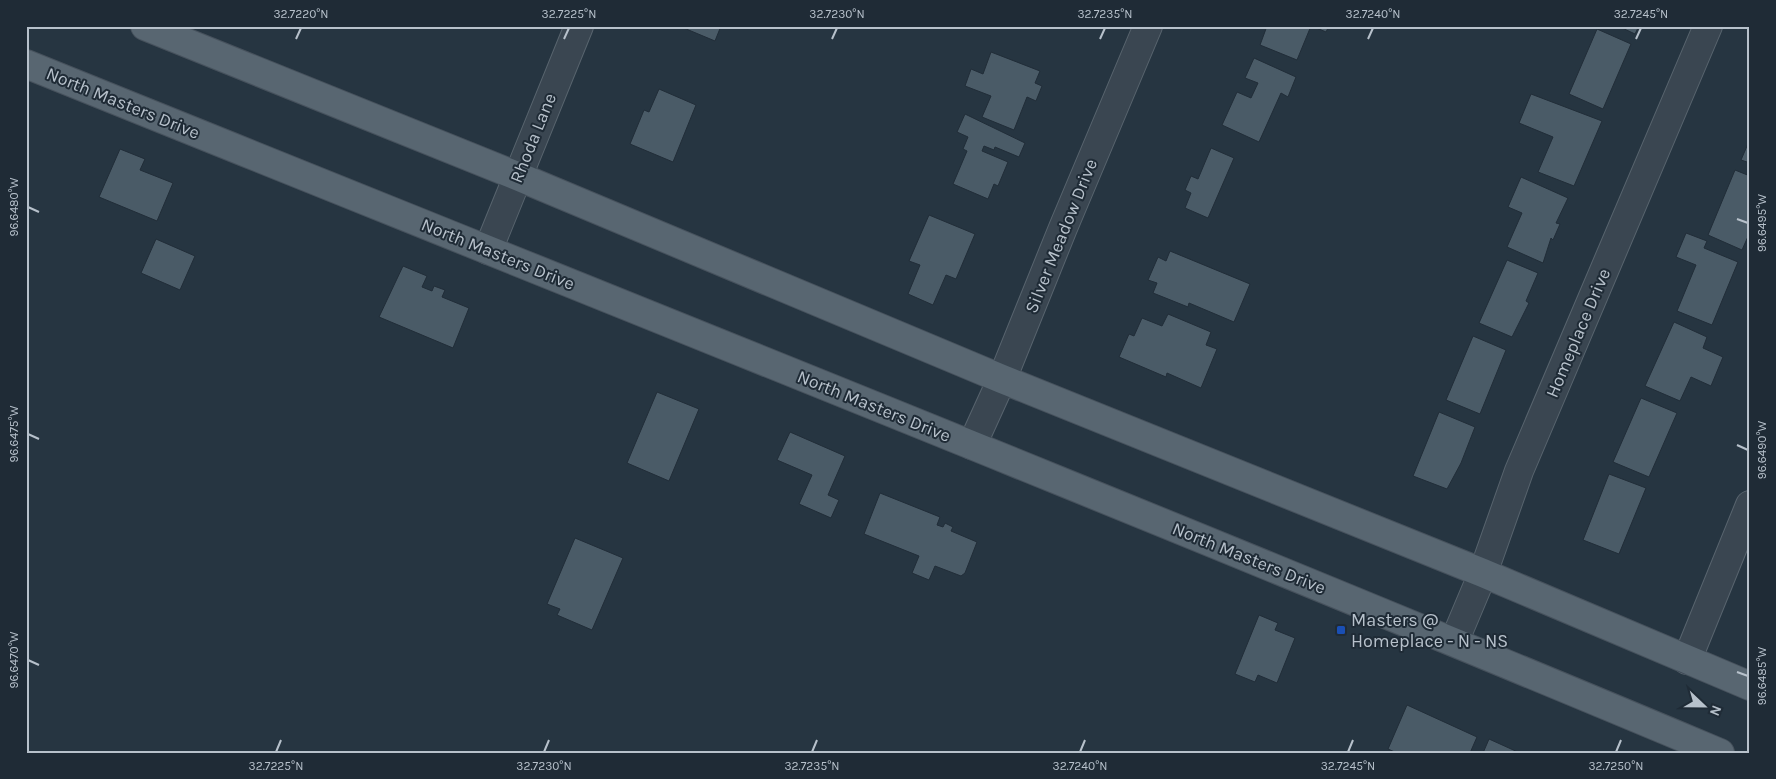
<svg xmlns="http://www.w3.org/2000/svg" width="1776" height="779" font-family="Karla,sans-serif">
  <rect width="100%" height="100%" fill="#263541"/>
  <g fill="#4a5b67" stroke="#212d38">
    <path d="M679,26H721L715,41Z"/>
    <path d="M1267,26H1311L1297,60L1260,45Z"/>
    <path d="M1312,26H1329L1326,32Z"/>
    <path d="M1618,26H1639L1635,34Z"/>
    <path d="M1597,29L1631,44L1603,109L1569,94Z"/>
    <path d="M991,52L1040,71L1035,83L1042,86L1036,101L1027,97L1014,130L982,117L991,96L965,86L971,69L983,74Z"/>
    <path d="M1254,58L1296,77L1288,97L1281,93L1259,142L1222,125L1237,92L1251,98L1258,83L1245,78Z"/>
    <path d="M659,89L696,105L673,162L630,144L644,110L649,112Z"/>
    <path d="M1531,94L1602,121L1574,186L1538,172L1553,137L1519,123Z"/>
    <path d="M965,114L1025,143L1019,157L995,147L994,150L984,146L982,151L1008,162L998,186L994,184L988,199L953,184L967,151L963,149L968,137L957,132Z"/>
    <path d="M1750,139V163L1741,160Z"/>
    <path d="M1211,148L1234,158L1208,218L1185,208L1191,193L1185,190L1191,176L1198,179Z"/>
    <path d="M120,149L145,159L140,170L173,183L157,221L99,197Z"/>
    <path d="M1735,170L1750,176V232L1742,250L1708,235Z"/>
    <path d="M1521,177L1568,198L1556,223L1560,224L1553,240L1551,238L1543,263L1507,247L1522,213L1508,207Z"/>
    <path d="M929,215L975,234L956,279L946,275L933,305L908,294L920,265L909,261Z"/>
    <path d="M1686,233L1707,241L1704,248L1738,262L1712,325L1677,311L1696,265L1676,257Z"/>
    <path d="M156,239L195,256L180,290L141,273Z"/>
    <path d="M1170,251L1250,284L1234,322L1189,303L1188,307L1153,293L1157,283L1148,280L1158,257L1166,261Z"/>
    <path d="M1507,260L1538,273L1526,301L1529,303L1512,337L1479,323Z"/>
    <path d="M403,266L427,276L422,287L432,291L434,286L445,290L442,297L469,308L453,348L379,317Z"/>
    <path d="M1168,314L1211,332L1206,345L1217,349L1201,388L1167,373L1166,377L1119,357L1129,334L1134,336L1142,318L1162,326Z"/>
    <path d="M1674,322L1707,337L1703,348L1723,357L1711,386L1691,377L1680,401L1645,386Z"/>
    <path d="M1473,336L1506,350L1480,414L1446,400Z"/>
    <path d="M657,392L699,409L669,481L627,463Z"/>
    <path d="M1641,398L1677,413L1649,477L1613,462Z"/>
    <path d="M1439,412L1475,427L1461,463L1447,489L1413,476Z"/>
    <path d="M790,432L845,456L828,495L839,500L831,518L799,504L812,475L777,460Z"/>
    <path d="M1609,474L1646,488L1619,554L1583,540Z"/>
    <path d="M880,493L940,517L937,525L943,527L945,523L953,527L951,531L977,542L965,573L961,576L935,566L929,580L912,573L919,556L864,534Z"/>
    <path d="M575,538L623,558L592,630L557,615L560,609L547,604Z"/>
    <path d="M1259,615L1278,623L1275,630L1295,638L1277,683L1258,675L1255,682L1235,674Z"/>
    <path d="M1407,705L1477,737L1470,753H1397L1388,749Z"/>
    <path d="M1489,739L1520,753H1483Z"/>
  </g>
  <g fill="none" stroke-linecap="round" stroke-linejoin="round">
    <g stroke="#58646e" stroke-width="30">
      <g id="minor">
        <path d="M488,250L579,26"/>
        <path d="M972,445L1002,379L1063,228L1148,26"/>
        <path d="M1454,642L1483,573L1519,471L1708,26"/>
        <path d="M1687,660L1750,505"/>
      </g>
    </g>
    <g stroke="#47525d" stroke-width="30">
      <g id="major">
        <path d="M145,26L517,176L1002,379L1483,573L1750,686"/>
        <path d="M26,64C591,292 1157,517 1720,753"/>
      </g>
    </g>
    <use href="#minor" stroke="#3a4651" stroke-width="28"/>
    <use href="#major" stroke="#586671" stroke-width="28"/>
  </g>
  <path fill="none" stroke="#b7c1cb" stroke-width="2" d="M296,39L301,28M564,39L569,28M832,39L837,28M1100,39L1105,28M1368,39L1373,28M1636,39L1641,28M28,207L39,212M1737,219L1748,223M28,434L39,439M1737,445L1748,450M28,660L39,665M1737,672L1748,676M276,752L281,740M544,752L549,740M812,752L817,740M1080,752L1085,740M1348,752L1353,740M1616,752L1621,740"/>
  <rect fill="#1a4fb4" stroke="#1f2b36" stroke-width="2" x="1336" y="625" width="10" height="10" rx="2.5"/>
  <g text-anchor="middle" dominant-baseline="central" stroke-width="4" stroke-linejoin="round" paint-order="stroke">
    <g font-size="18" fill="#b7c1cb" stroke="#1f2b36">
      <text transform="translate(123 103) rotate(22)">North Masters Drive</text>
      <text transform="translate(533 138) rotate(-68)">Rhoda Lane</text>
      <text transform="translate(1061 236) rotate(-68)">Silver Meadow Drive</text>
      <text transform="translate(498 254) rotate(22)">North Masters Drive</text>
      <text transform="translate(1578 333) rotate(-67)">Homeplace Drive</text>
      <text transform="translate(874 406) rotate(22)">North Masters Drive</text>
      <text transform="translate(1249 558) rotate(22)">North Masters Drive</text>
    </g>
    <g font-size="18" fill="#b7c1cb" stroke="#1f2b36" text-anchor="start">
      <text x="1351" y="620">Masters @<tspan x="1351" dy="21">Homeplace - N - NS</tspan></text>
    </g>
  </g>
  <rect width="1776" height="779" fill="none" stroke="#1f2b36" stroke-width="55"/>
  <g transform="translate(1704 706) rotate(112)" stroke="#1f2b36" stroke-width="4" paint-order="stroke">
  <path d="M0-4L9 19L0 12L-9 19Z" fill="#b7c1cb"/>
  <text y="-8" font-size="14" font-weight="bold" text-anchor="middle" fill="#b7c1cb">N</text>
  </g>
  <rect x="28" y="28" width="1720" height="724" fill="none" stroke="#b7c1cb" stroke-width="2"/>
  <g font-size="12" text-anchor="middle" fill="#b7c1cb">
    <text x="301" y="18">32.7220°N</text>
    <text x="569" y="18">32.7225°N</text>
    <text x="837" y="18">32.7230°N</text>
    <text x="1105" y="18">32.7235°N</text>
    <text x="1373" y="18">32.7240°N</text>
    <text x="1641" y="18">32.7245°N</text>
    <text transform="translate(14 207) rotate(-90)" y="4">96.6480°W</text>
    <text transform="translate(1762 223) rotate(-90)" y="4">96.6495°W</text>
    <text transform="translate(14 434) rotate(-90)" y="4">96.6475°W</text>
    <text transform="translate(1762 450) rotate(-90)" y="4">96.6490°W</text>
    <text transform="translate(14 660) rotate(-90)" y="4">96.6470°W</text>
    <text transform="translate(1762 676) rotate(-90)" y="4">96.6485°W</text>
    <text x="276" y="770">32.7225°N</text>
    <text x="544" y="770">32.7230°N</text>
    <text x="812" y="770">32.7235°N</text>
    <text x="1080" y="770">32.7240°N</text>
    <text x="1348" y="770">32.7245°N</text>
    <text x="1616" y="770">32.7250°N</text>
  </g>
</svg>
